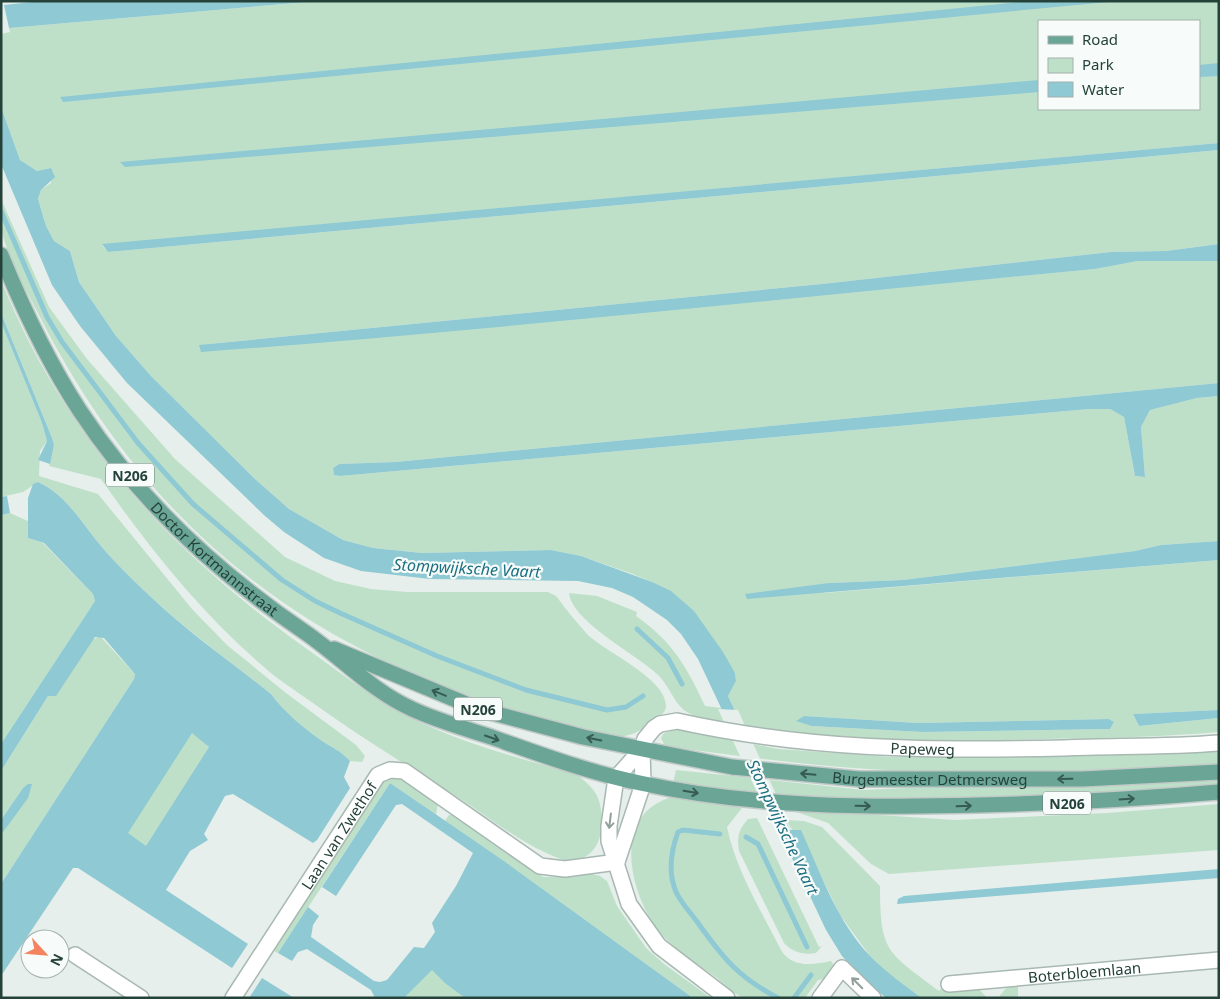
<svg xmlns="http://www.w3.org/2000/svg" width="1220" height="999" font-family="'Noto Sans',sans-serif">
  <rect width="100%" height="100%" fill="#e6efeb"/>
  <g fill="#bfe0c8" fill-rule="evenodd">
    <path d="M318,1H1219V143L102,245L108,252L1219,150V244L1166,251L1111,252L822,284L199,345L757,300L1095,269L1138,261H1219V383L396,462L339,464L333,468L334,475L340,476L1089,409H1110L1124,417L1135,476L1145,477L1141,427L1150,410L1197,398L1219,396V541L1161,545L1135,551L903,580L829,583L824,593L1219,560V710L1133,714L1139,726L1219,718V732C1161,737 1103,738 1044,739C944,742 841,743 742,726L728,696L736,681L735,673L652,582L630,573L581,556L551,550L422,553L373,548L343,540L289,509L255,479L151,376L116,336L79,282L70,251L54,241L46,226L38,199L41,190L51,183V168L37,171L20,160L1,107V34L10,32L9,28ZM1039,21H1199V109H1039ZM804,716L918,723L1109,719L1114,722L1110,729L923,732L811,726L797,721Z"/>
    <path d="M1,199L49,307L87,359L175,459L285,557L335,581L371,589L407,592H548L556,596C566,609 576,622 587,634C605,652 666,678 666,706C666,714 657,717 652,722C642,730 632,736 618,737C603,738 576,728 560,724C447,695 338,648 246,575C158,506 90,416 40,317C26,290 9,261 2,232C0,222 1,209 1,199Z"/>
    <path d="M1,280C64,437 171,553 307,649C338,671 369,695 402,713C455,742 520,758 578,775C586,782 596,790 599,801C605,821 603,852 580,859C576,861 570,863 566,861C522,846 491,818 453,794C404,764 356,734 310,701C295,690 278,680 264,667C201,613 149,548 101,479L49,466L54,445L52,438L1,313Z"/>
    <path d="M1,322L42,423L47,441L40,451L39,476L98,494L192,609L227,645L286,693L356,745L365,756L362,762L350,761C341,751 333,748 322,741C304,728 284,712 271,694C231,662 189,632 152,598C133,580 112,560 96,540C78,517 64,494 38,482L23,492L1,497Z"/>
    <path d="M10,513L30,522L28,538L43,543L93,594L95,601L1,744V515Z"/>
    <path d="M569,593L597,596L637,612L636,616C672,641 687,667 705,706L721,708L728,723C715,721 698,719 687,712C674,704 669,685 658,675C638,655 572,622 569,593Z"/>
    <path d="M100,636L135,674L134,679L1,884V835L8,825L23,788L1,820V771L48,696L56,695L92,640Z"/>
    <path d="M676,729L778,749L891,757L995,758L1219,751V767C1114,772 1010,775 905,771C825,768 744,757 665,746L661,738L664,733Z"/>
    <path d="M192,732L209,747L147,847L127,833Z"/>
    <path d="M676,770L864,790L968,785L1169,783L1219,779V786L951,801L779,798L673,784Z"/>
    <path d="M400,775L438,803L436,815L390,783L278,953L271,949L382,779Z"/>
    <path d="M669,798H681L742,808L727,827C736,871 761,910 781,950C792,968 812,965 831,961L835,967L825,979L818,980L805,998C790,998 758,999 744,998C735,995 724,984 717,978C699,965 678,952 663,936C631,901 609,817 669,798Z"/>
    <path d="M1219,804V850L889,874L871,864L828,823L788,809L955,820L1107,813Z"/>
    <path d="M449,815H456L543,877H573L591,874L600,876L607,881L617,906L646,948L664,964L711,998H693L504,861L445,821Z"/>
    <path d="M757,818L819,947L822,946L816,953C803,955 794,953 784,943L739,851C737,837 738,830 748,819Z"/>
    <path d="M786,820L804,821L822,827L880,886C880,954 888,952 939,991L944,985L978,988L987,998H922L889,974L870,956L840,915L825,884Z"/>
    <path d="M432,969L446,984L465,998H404Z"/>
    <path d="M1010,983H1018V998H998Z"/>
  </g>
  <g fill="#8ec9d4" fill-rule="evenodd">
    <path d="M42,1H318L9,28L4,5Z"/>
    <path d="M1031,1H1119L63,102L60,97Z"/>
    <path d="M1219,63V76L1199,77V65Z"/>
    <path d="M1039,80V92L125,167L120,162Z"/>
    <path d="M1,107L20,160L37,171L51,168L55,177L41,190L38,199L46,226L54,241L70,251L79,282L116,336L151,376L255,479L289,509L343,540L373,548L422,553L551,550L581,556L652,582L671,591L694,611L723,652L735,673L736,681L728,696L790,830H801C821,874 837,922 871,957C887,973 904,985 922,998H886L860,976L842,956L826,930L698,659L681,634L667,620L633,597L612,588L578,581L430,579L361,571L324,558L284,532L265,516L127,383L80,326L52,285L1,164Z"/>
    <path d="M1219,143V150L108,252L102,244Z"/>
    <path d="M1219,244V261H1138L1095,269C797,297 499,330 201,352L199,345L822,284L1111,252L1166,251Z"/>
    <path d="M1,313L52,438L54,445L50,464L38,460L47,441L42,423L1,322Z"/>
    <path d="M1219,383V396L1197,398L1150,410L1141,427L1145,477L1135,476L1124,417L1110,409H1089L340,476L334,475L333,468L339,464L396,462Z"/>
    <path d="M38,482C64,494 78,517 96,540C112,560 133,580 152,598C188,632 231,662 271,694C284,712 304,728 322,741C333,748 341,751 350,761L344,777L350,788L317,840L313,843L233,794L225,796L204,834L208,840L190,851L166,890L248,944L232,968L78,868H73L1,976V884L134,679L135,674L104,638L95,637L56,696H48L1,771V744L95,601L93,594L44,543L28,538V498L33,484ZM192,733L209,747L146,846L128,833Z"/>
    <path d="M7,496L10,513L1,515V497Z"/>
    <path d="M1219,541V560L747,599L745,594L829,583L903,580L1135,551L1161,545Z"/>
    <path d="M1219,710V718L1139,726L1133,714Z"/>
    <path d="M804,716L918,723L1109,719L1114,722L1110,729L923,732L811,726L796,721Z"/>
    <path d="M390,783L504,861L693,998H465L446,984L432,970L404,998H375L371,990L307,949L298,952L292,961L278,953L308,907L319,916L313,925L311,937L374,981L380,982L387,980L414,947L424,948L435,932L432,923L456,886L473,853L402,804L396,805L336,896L322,887Z"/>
    <path d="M28,784H32L28,798L1,835V820L23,788Z"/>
    <path d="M1219,869V878L897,904L898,899L904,896Z"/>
    <path d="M262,978L294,998H249Z"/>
  </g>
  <path fill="#e6efeb" d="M718,709L738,710L788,821L770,820Z"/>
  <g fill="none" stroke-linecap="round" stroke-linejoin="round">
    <g stroke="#8ec9d4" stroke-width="5">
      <path d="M1,211L47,317L62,342L138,443L193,504L282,580L315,601L340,613L437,656L526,690L607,710L626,707L643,696"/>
      <path d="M637,629L668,658L682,684"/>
      <path d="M720,834L683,830L678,832C671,851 668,873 676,892C681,903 691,913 698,923C723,958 738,977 778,998"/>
      <path d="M746,837L758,844L807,947"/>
      <path d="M794,998L811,975"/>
    </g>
    <g stroke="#a8b8b2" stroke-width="18">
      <g id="minor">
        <path d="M642,749L616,778L609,826V841L629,904L659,946L727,998"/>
        <path id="s1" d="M617,862L643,784L642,749L645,739L654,728L660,724L677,721C808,750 930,751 1064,748C1115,746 1167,747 1219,743"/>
        <path d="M75,955L141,998"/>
        <path id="s2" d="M949,984L1219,960"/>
        <path id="s3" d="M233,998L378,775L390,770L404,771L540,866L565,869L617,862"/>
        <path d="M820,998L842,968L873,998"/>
      </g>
    </g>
    <g stroke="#c2cac8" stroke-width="18">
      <g id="major">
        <path id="s4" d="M1,255C23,309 48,362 80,411C138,499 219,574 306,633C342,658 372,691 412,709C438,721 467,729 494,738C542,755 591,773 640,783C751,807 866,808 980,805C1060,803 1139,799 1219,792"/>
        <path id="s5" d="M334,649L478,709L583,737L732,767L859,779H1083L1219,772"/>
      </g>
    </g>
    <use href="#minor" stroke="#fff" stroke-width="15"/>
    <use href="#major" stroke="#6aa596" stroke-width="15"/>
  </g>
  <defs><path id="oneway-shaft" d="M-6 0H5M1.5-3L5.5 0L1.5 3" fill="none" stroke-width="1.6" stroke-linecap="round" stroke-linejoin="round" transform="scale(1.25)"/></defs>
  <g stroke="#365b51">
    <use href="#oneway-shaft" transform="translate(439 693) rotate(-158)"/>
    <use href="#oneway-shaft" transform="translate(492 738) rotate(19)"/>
    <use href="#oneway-shaft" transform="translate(594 739) rotate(-168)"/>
    <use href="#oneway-shaft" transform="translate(808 774) rotate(-175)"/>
    <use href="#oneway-shaft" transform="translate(1065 779) rotate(179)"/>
    <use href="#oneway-shaft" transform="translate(691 792) rotate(9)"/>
    <use href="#oneway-shaft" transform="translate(1127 799) rotate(-4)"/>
    <use href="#oneway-shaft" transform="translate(863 806) rotate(1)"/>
    <use href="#oneway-shaft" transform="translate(964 806) rotate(-2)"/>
  </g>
  <g stroke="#92a09c">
    <use href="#oneway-shaft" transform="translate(610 821) rotate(97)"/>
    <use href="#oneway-shaft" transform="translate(857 983) rotate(-135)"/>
  </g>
  <g text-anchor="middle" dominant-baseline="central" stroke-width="4.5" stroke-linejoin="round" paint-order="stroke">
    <g fill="#f7fbf9" stroke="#637a73" stroke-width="1">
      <rect x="106" y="463.5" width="48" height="23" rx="4"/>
      <rect x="454" y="697.5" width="48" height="23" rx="4"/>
      <rect x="1043" y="791.5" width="48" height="23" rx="4"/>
    </g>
    <g font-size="14" font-weight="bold" fill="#24423a">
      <text x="130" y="475">N206</text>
      <text x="478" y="709">N206</text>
      <text x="1067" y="803">N206</text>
    </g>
    <g font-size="15" fill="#24423a" stroke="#f7fbf9">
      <text stroke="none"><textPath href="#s4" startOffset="376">Doctor Kortmannstraat</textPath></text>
      <text stroke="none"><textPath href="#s1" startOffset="414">Papeweg</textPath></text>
      <text stroke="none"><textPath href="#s5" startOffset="615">Burgemeester Detmersweg</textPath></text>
      <text stroke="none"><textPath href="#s3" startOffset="194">Laan van Zwethof</textPath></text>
      <text stroke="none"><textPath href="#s2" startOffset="136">Boterbloemlaan</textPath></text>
    </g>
    <g font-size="16" font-style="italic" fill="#1c6f80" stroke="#f7fbf9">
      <text transform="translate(467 568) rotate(3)">Stompwijksche Vaart</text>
      <text transform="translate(783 827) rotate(65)">Stompwijksche Vaart</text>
    </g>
  </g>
  <rect width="1220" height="999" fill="none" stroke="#24423a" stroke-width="5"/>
  <rect x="1038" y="20" width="162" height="90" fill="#f7fbf9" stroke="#a3b1ad"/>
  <rect x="1048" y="36" width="25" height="8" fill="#6aa596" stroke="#a3b1ad"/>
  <text x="1082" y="45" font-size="15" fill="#24423a">Road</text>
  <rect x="1048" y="58" width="25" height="15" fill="#bfe0c8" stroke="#a3b1ad"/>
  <text x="1082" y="70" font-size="15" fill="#24423a">Park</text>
  <rect x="1048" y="82" width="25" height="15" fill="#8ec9d4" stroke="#a3b1ad"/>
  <text x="1082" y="95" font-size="15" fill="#24423a">Water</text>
  <g transform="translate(45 954) rotate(116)"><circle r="24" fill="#f7fbf9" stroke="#a3b1ad"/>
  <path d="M0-4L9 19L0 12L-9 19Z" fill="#f4845f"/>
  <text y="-8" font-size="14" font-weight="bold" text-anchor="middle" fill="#24423a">N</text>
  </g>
</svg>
